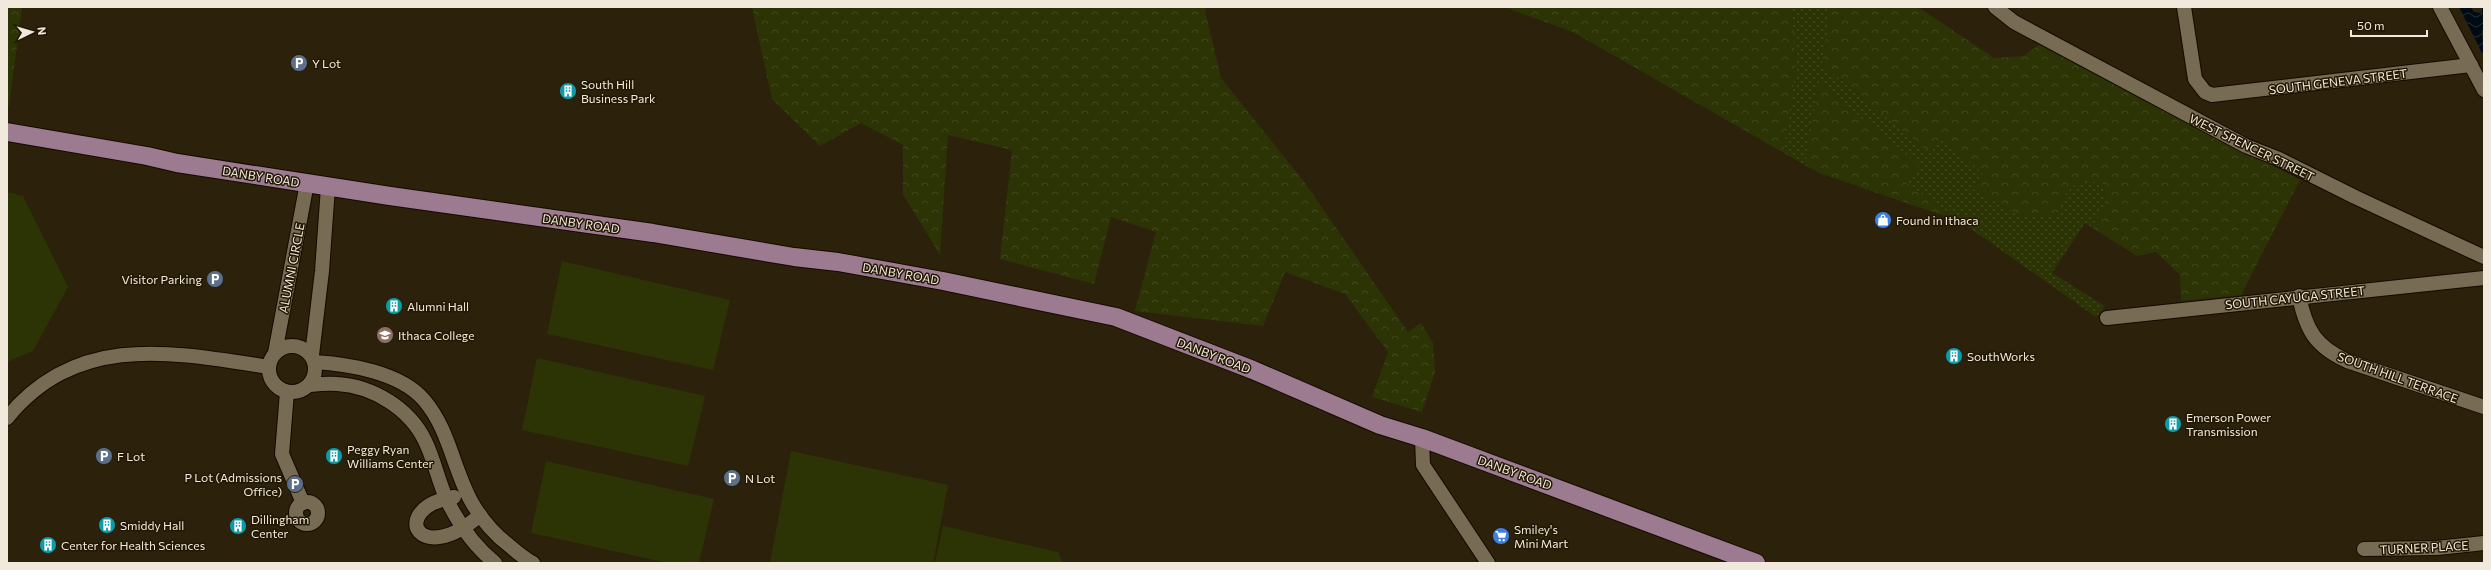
<svg xmlns="http://www.w3.org/2000/svg" width="2491" height="570" font-family="Commissioner,sans-serif">
  <defs>
    <pattern id="grass-dots" width="8" height="8" patternUnits="userSpaceOnUse"><rect width="8" height="8" fill="#2c3406"/><path d="M2 2h.1M6 6h.1" fill="none" stroke="#41481e" stroke-width="1.8" stroke-linecap="round"/></pattern>
    <pattern id="forest-crowns" width="20" height="18" patternUnits="userSpaceOnUse"><rect width="20" height="18" fill="#2c3406"/><path d="M2 6a3 3 0 1 1 6 0M12 15a3 3 0 1 1 6 0" fill="none" stroke="#41481e"/></pattern>
    <pattern id="water-waves" width="16" height="10" patternUnits="userSpaceOnUse"><rect width="16" height="10" fill="#000b14"/><path d="M0 5q4-4 8 0t8 0" fill="none" stroke="#262f36"/></pattern>
  </defs>
  <rect width="100%" height="100%" fill="#2c210b"/>
  <path fill="url(#grass-dots)" d="M1791,7H1828L1830,16L1822,64L1930,153L1941,138L1983,173L1973,189L2019,215H2057L2067,191L2083,179L2103,184L2107,206L2091,227L2085,223L2052,273L2105,306L2096,317L1906,183L1918,165L1819,83L1805,165L1784,153L1796,64Z"/>
  <g fill="url(#forest-crowns)">
    <path d="M7,7H22L9,106L7,105Z"/>
    <path d="M752,7H1206L1205,11L1221,78L1305,183L1408,332L1421,323L1433,343L1435,372L1422,412L1372,397L1388,352L1345,294L1285,272L1263,326L1135,311L1156,232L1111,217L1094,284L1000,259L1012,150L948,135L940,255L903,194V145L861,123L820,146L772,99Z"/>
    <path d="M1504,7H1791L1796,64L1784,153L1573,32Z"/>
    <path d="M1828,7H1918L1994,58L2024,56L2041,43L2300,180L2241,295L2181,301L2180,275L2156,252L2137,256L2091,227L2107,206L2103,184L2083,179L2067,191L2057,215H2019L1973,189L1983,173L1941,139L1930,153L1822,64L1830,16Z"/>
    <path d="M1819,83L1919,165L1906,183L1959,221L1819,173L1805,165Z"/>
  </g>
  <g fill="#2c3406">
    <path d="M7,192L23,196L68,287L33,351L7,362Z"/>
    <path d="M562,261L730,300L713,370L547,334Z"/>
    <path d="M537,358L705,396L688,466L522,430Z"/>
    <path d="M791,451L948,485L933,563H770Z"/>
    <path d="M546,461L714,499L699,563H668L531,533Z"/>
    <path d="M943,526L1058,552L1063,563H935Z"/>
  </g>
  <path fill="url(#water-waves)" d="M2459,7H2471L2474,12L2482,13V7H2484V30H2482L2484,57Z"/>
  <g fill="none" stroke-linecap="round" stroke-linejoin="round">
    <g stroke="#140a00" stroke-width="16">
      <g id="minor">
        <path d="M1995,7L2014,22L2246,146L2279,159L2355,197L2484,257"/>
        <path d="M2184,7L2195,79L2205,92L2212,95L2471,65"/>
        <path d="M2440,7L2484,90"/>
        <path d="M2299,296C2306,330 2315,346 2347,361L2484,407"/>
        <path d="M2107,318L2484,278"/>
        <circle cx="292" cy="369" r="23"/>
        <path d="M275,353L307,183"/>
        <path d="M312,355L322,271L328,187"/>
        <path d="M314,362C348,364 400,372 424,400C449,429 453,468 471,501C481,519 495,535 511,547C518,553 525,559 533,563"/>
        <path d="M310,385C319,384 329,383 337,384C373,386 410,409 425,441C434,459 438,480 446,498C458,523 474,546 495,563"/>
        <path d="M287,392L282,454L303,503"/>
        <path d="M7,418C77,332 172,352 269,367"/>
        <path d="M1422,438L1423,465L1488,563"/>
        <path d="M454,497C387,508 418,570 480,515"/>
        <circle cx="307" cy="513" r="11"/>
        <path d="M2364,549L2437,548L2484,543"/>
      </g>
    </g>
    <g stroke="#140a00" stroke-width="20">
      <path id="major" d="M7,132L147,156L177,163L390,196L653,233L794,257L838,262L943,281L1116,317L1253,370L1380,425L1422,438L1756,563"/>
    </g>
    <use href="#minor" stroke="#786b53" stroke-width="14"/>
    <use href="#major" stroke="#9c7a90" stroke-width="18"/>
  </g>
  <defs>
    <g id="parking-disc" transform="scale(0.9)"><circle r="9.5" fill="#5c6f8a" stroke="#221803"/><path d="M-3.5-5.5H1a3.5 3.5 0 0 1 0 7H-1V5.5H-3.5ZM-1-3.4V-.6H.8a1.4 1.4 0 0 0 0-2.8Z" fill="#fff"/></g>
    <g id="building-disc" transform="scale(0.9)"><circle r="9.5" fill="#0f9aa8" stroke="#221803"/><path d="M-4-6H4V6H1V3H-1V6H-4ZM-2.5-4.3h1.7v1.8h-1.7ZM.8-4.3h1.7v1.8H.8ZM-2.5-1h1.7V.8h-1.7ZM.8-1h1.7V.8H.8Z" fill="#fff"/></g>
    <g id="shop-disc" transform="scale(0.9)"><circle r="9.5" fill="#3f7fe0" stroke="#221803"/><path d="M-5-2.5h2.3a2.7 3.5 0 0 1 5.4 0H5L5.5 6h-11ZM-1.5-2.5h3a1.5 2.3 0 0 0-3 0Z" fill="#fff"/></g>
    <g id="university-disc" transform="scale(0.9)"><circle r="9.5" fill="#8d6e63" stroke="#221803"/><path d="M0-5L7-2L0 1L-7-2ZM-4 1L0 2.5L4 1V4Q0 6-4 4Z" fill="#fff"/></g>
    <g id="supermarket-disc" transform="scale(0.9)"><circle r="9.5" fill="#3f7fe0" stroke="#221803"/><path d="M-6-5.5h2.5l.6 2H6L4.5 2H-2.5L-4.4-4H-6ZM-1.5 3.2a1.3 1.3 0 1 0 .1 0ZM3 3.2a1.3 1.3 0 1 0 .1 0Z" fill="#fff"/></g>
  </defs>
  <g fill-rule="evenodd">
    <use href="#parking-disc" x="299" y="63"/>
    <use href="#building-disc" x="568" y="91"/>
    <use href="#shop-disc" x="1883" y="220"/>
    <use href="#parking-disc" x="215" y="279"/>
    <use href="#building-disc" x="394" y="306"/>
    <use href="#university-disc" x="385" y="335"/>
    <use href="#building-disc" x="1954" y="356"/>
    <use href="#building-disc" x="2173" y="424"/>
    <use href="#parking-disc" x="104" y="456"/>
    <use href="#building-disc" x="334" y="456"/>
    <use href="#parking-disc" x="732" y="478"/>
    <use href="#parking-disc" x="295" y="484"/>
    <use href="#building-disc" x="107" y="525"/>
    <use href="#building-disc" x="238" y="526"/>
    <use href="#supermarket-disc" x="1501" y="536"/>
    <use href="#building-disc" x="48" y="545"/>
  </g>
  <g text-anchor="middle" dominant-baseline="central" stroke-width="3" stroke-linejoin="round" paint-order="stroke">
    <g font-size="12" fill="#f1eadc" stroke="#221803" text-anchor="start">
      <text x="312" y="63">Y Lot</text>
      <text x="581" y="84">South Hill<tspan x="581" dy="14">Business Park</tspan></text>
      <text x="1896" y="220">Found in Ithaca</text>
      <text x="202" y="279" text-anchor="end">Visitor Parking</text>
      <text x="407" y="306">Alumni Hall</text>
      <text x="398" y="335">Ithaca College</text>
      <text x="1967" y="356">SouthWorks</text>
      <text x="2186" y="417">Emerson Power<tspan x="2186" dy="14">Transmission</tspan></text>
      <text x="347" y="449">Peggy Ryan<tspan x="347" dy="14">Williams Center</tspan></text>
      <text x="117" y="456">F Lot</text>
      <text x="282" y="477" text-anchor="end">P Lot (Admissions<tspan x="282" dy="14">Office)</tspan></text>
      <text x="745" y="478">N Lot</text>
      <text x="251" y="519">Dillingham<tspan x="251" dy="14">Center</tspan></text>
      <text x="120" y="525">Smiddy Hall</text>
      <text x="1514" y="529">Smiley's<tspan x="1514" dy="14">Mini Mart</tspan></text>
      <text x="61" y="545">Center for Health Sciences</text>
    </g>
    <g font-size="12" fill="#f1eadc" stroke="#221803">
      <text transform="translate(2338 81) rotate(-7)">SOUTH GENEVA STREET</text>
      <text transform="translate(2252 147) rotate(26)">WEST SPENCER STREET</text>
      <text transform="translate(261 176) rotate(9)">DANBY ROAD</text>
      <text transform="translate(581 223) rotate(8)">DANBY ROAD</text>
      <text transform="translate(291 268) rotate(-79)">ALUMNI CIRCLE</text>
      <text transform="translate(901 273) rotate(10)">DANBY ROAD</text>
      <text transform="translate(2295 297) rotate(-6)">SOUTH CAYUGA STREET</text>
      <text transform="translate(1214 355) rotate(21)">DANBY ROAD</text>
      <text transform="translate(2398 377) rotate(20)">SOUTH HILL TERRACE</text>
      <text transform="translate(1515 472) rotate(20)">DANBY ROAD</text>
      <text transform="translate(2424 547) rotate(-3)">TURNER PLACE</text>
    </g>
  </g>
  <rect width="2491" height="570" fill="none" stroke="#f1eadc" stroke-width="16"/>
  <g transform="translate(32 32) rotate(85)" stroke="#221803" stroke-width="3" paint-order="stroke">
  <path d="M0-3L7 15L0 10L-7 15Z" fill="#f1eadc"/>
  <text y="-6" font-size="11" font-weight="bold" text-anchor="middle" fill="#f1eadc">N</text>
  </g>
  <path d="M2351 30v6h76v-6" fill="none" stroke="#f1eadc" stroke-width="2"/>
  <text x="2357" y="30" font-size="12" fill="#f1eadc" stroke="#221803" stroke-width="3" paint-order="stroke">50 m</text>
</svg>
